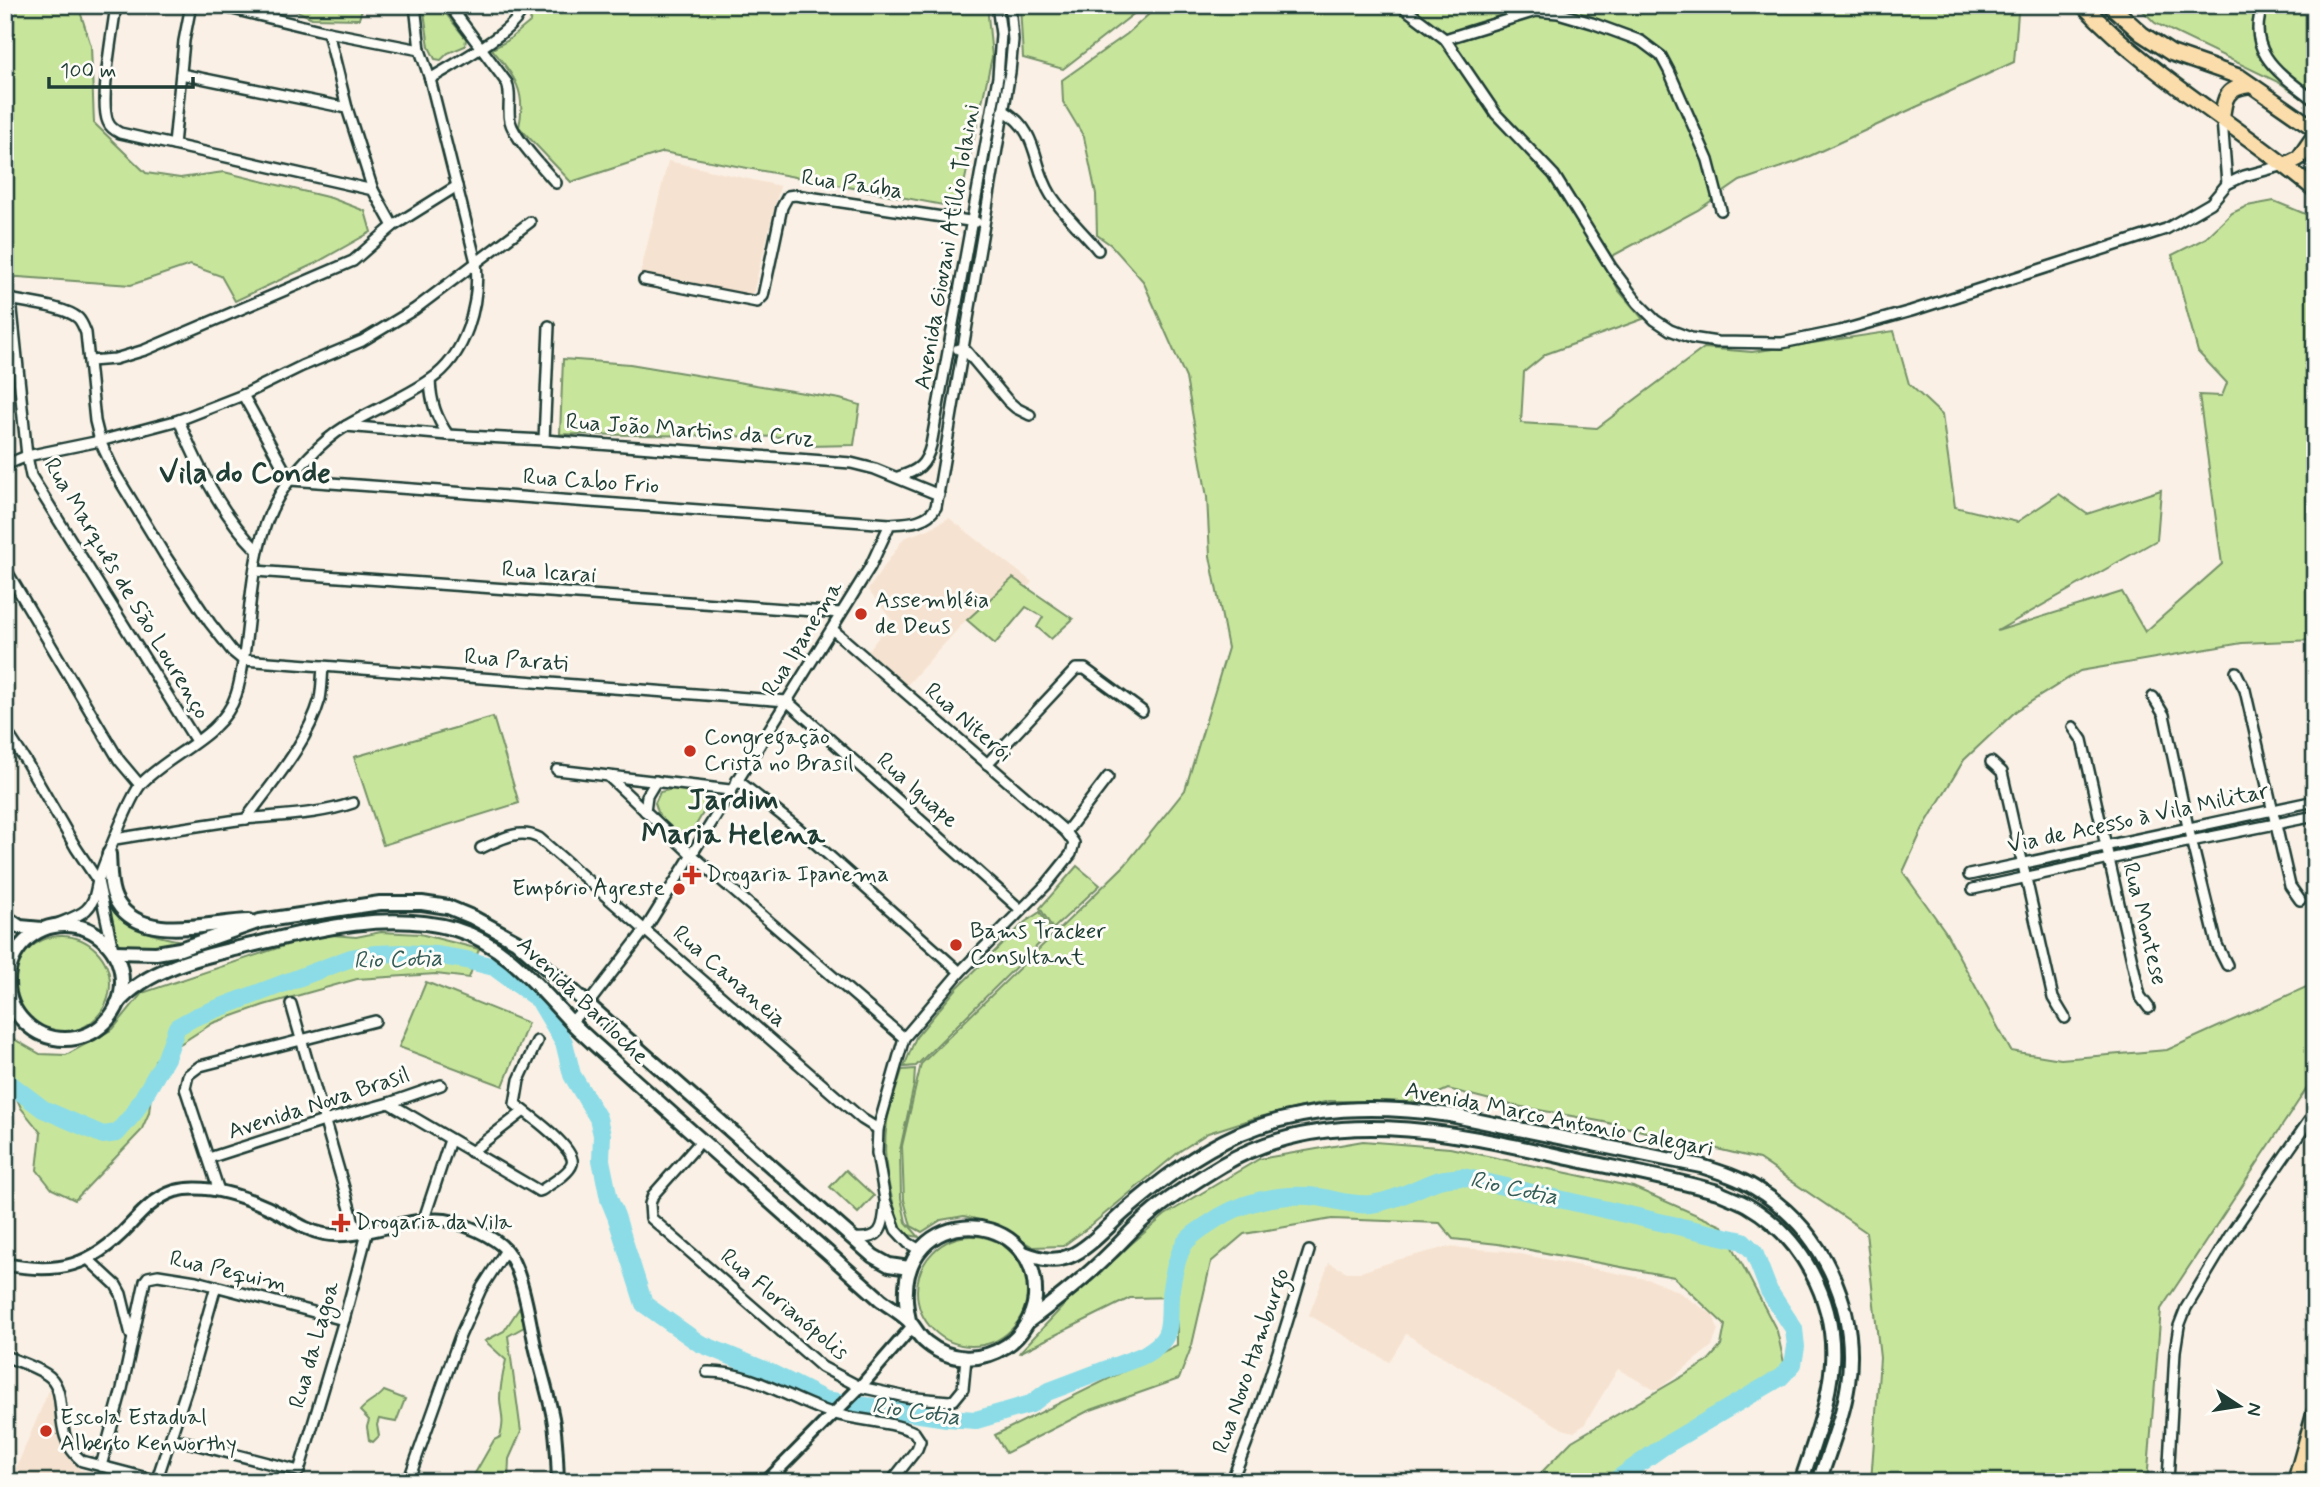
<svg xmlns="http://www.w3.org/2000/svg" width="2320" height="1487" font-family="Mynerve,sans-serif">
  <rect width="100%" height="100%" fill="#faf0e5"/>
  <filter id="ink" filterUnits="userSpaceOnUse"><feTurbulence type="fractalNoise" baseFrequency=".0143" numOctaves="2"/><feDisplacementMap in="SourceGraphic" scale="14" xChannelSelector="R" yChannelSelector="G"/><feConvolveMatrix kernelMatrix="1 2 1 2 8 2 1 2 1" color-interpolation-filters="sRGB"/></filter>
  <g filter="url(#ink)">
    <g fill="#f6e2d0">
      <path d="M668,161L780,186L753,293L746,296L640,274Z"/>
      <path d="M949,518L1032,582L990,635L966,620L907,685L868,651L892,620L868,590L904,538L929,529Z"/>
      <path d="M1447,1247L1505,1251L1651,1280L1677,1291L1713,1315L1718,1329L1712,1346L1659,1389H1653L1618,1369L1584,1425L1574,1432L1563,1429L1406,1334L1389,1362L1309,1315L1329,1263L1347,1272H1361L1397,1260Z"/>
      <path d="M50,1388L66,1454L80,1470L125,1482H20L14,1473Z"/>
    </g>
    <g fill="#c8e59c" stroke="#749168" stroke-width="2">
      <path d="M5,5H78L91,46L94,123L146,173L180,178L224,172L331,198L365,211L371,232L314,264L235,301L221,276L190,265L131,285L5,276Z"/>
      <path d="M284,5H363L359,19L312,18Z"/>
      <path d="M423,5H437V9L443,10L466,39L465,46L448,53L441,60L435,59L429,47Z"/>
      <path d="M533,5H987L992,57L962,193L948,206L663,152L571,182L519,127C527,91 514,76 492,49L507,41L530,22Z"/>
      <path d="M1020,5H1145L1063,69L1023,58Z"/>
      <path d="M1159,5H2017L2018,13L2014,62L1799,161L1740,181L1698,210L1603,261L1619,291L1643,319L1546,354L1524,372L1521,423L1597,428L1704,348L1752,352L1894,331L1909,384L1942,415L1955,507L2017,522L2059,494L2087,514L2161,490L2157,540L1997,631L2122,592L2145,632L2222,564L2199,395L2222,396L2227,383L2198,352L2172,255L2206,238L2232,213L2247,206L2274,201L2315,218V640L2242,643L2080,671L2016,711L1964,760L1923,828L1903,872L1945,931L2011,1051L2061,1059L2167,1050L2315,983V1076L2161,1309L2147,1482H1871L1880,1358L1866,1232L1759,1159L1604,1122L1506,1104L1448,1089L1419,1102L1329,1101L1255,1118L1208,1133L1180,1151L1089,1227L1063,1246L1033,1247L995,1224L964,1216L941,1220L922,1232L911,1226L904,1200L902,1146L921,1064L1125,865L1185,790L1228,648L1210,556L1207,497L1186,378L1143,281L1111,245L1097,235L1096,194L1084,137L1063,102L1062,80L1127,34Z"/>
      <path d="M2137,5H2315V107L2280,83L2155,23Z"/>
      <path d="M563,359L630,364L840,399L860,405L854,445L809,446L792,437L560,434Z"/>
      <path d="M1013,578L1073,619L1051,639L1037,627L1043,617L1026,607L995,644L967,620Z"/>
      <path d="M493,717L519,803L383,845L354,757Z"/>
      <path d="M673,789H700L705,792L707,806L692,832L684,836L661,821L655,803L660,792Z"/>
      <path d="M1077,866L1100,885L1053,929L1040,908Z"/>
      <path d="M108,901C130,929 149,936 183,941L133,950L117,943Z"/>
      <path d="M1040,912L1052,931L916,1066L904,1067L916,1037L957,988L1025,922Z"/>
      <path d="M381,932L420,934L479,949L469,978L436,974L357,979L264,1005L213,1023L155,1060L149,1113L141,1131L75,1200L52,1189L37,1170L41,1133L21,1108L5,1072V1034L40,1054L66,1055L113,1029L142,993L320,934L356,937Z"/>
      <circle cx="62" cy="984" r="48"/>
      <path d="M426,982L528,1023L503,1086L399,1047Z"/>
      <path d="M915,1069L914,1085L900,1150L901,1198L906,1222L919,1237L903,1234C890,1198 881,1161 887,1122C890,1105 897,1087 902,1070Z"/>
      <path d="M1363,1141L1450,1148L1633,1187L1722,1226L1777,1331L1785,1367L1607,1482H1532L1572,1441L1707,1362L1721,1346L1725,1325L1674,1277L1498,1244L1453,1239L1440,1223L1332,1219L1244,1234L1211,1262L1192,1345L1179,1379L1088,1411L1006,1453L995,1435L1177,1345V1297L1130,1298L1019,1353L1083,1285L1165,1215L1259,1159Z"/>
      <path d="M846,1170L874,1196L858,1213L830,1187Z"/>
      <circle cx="972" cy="1291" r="55"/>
      <path d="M520,1307L524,1327L508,1336L521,1432L509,1459L508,1482H470L494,1440L500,1437C505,1418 501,1416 500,1399C500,1385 503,1373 506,1360L485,1341L504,1331Z"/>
      <path d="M384,1391L405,1399L396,1422L379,1419L377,1425L379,1436L373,1442L369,1440L367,1427L369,1420L360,1411C367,1402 377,1400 384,1391Z"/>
    </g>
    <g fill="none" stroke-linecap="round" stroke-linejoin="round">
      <path stroke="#8cdce7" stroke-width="18" d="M5,1080L43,1109L103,1135L117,1133L134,1113L166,1058L177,1027L195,1017L351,958L375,954L401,953L436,955L466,960L494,967L539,1000L564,1042L572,1075L598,1118L602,1135L601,1160L609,1199L616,1216L644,1304L699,1343L767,1371L825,1400L947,1418L976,1420L1031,1404L1047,1392L1142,1356C1151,1351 1162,1344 1166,1335C1171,1324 1169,1310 1170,1298C1171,1283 1176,1260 1183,1246C1188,1237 1198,1231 1207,1225C1239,1202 1279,1192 1318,1197C1337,1200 1352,1206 1371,1204C1395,1201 1414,1189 1436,1181C1444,1178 1454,1178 1463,1177L1743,1241L1754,1252L1769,1291L1794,1329L1796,1347L1793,1364L1781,1377L1664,1446L1613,1482"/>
      <g stroke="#1f3d34" stroke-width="14">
        <g id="minor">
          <path d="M116,5C113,30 99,102 108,122C110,127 114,130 120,133L373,190"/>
          <path d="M216,5L328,32L420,50"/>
          <path d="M449,5L507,83C512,96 507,108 510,121C514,138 544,169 556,183"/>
          <path d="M1400,5L1445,39L1496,114L1554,175L1611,267L1638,303L1655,320L1670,330L1691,338L1717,342L1782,343L1840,331L1911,311L2166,229L2211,203L2227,184L2244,176L2285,165"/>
          <path d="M2263,5C2244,53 2282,75 2315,101"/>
          <path d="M328,32L347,108L373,190L393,226"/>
          <path d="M1445,39L1536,11L1558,13L1592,23L1641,41L1661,56L1669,71L1708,160L1721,210"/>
          <path d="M181,74L347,108"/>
          <path d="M430,79C452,65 520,30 524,5"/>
          <path d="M1003,110C1041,133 1031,163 1051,195C1064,215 1083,232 1098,250"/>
          <path d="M2222,119L2227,184"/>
          <path d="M174,145L184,41L191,5"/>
          <path d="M644,280L757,302L763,296L782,207L788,196L795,195L976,222"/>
          <path d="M5,298C24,303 64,306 78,318C82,322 84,328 86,333L95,421L100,441L115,473L164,554L210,623L232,651L243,660L787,701L1021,910"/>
          <path d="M11,300L27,456L31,476L196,741"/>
          <path d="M958,349L967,352L1008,401L1016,408L1030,415"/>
          <path d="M90,361L115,359L145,350L353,261L393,226L457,186"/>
          <path d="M430,380C431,403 436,417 448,435"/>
          <path d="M243,395L290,480L890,524"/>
          <path d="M179,420C197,466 222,515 257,550"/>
          <path d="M346,426L448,435L544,440L851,463L875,469L939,495"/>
          <path d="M544,440L549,326"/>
          <path d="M5,465L27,456L100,441L179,420L243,395L302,366L362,341L415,309L530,222"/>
          <path d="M898,477C918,471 926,465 931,445L998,77L1001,34L997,5"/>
          <path d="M5,568L119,760L140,785"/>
          <path d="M255,571L841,613"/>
          <path d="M832,629L1066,832L1074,843L1071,854L1046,885L960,972L904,1038L878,1129L877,1153L885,1200L896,1230L908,1243L920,1250"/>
          <path d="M2236,672L2245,690L2290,886L2300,900"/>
          <path d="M2153,697L2164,715L2188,827L2217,945L2227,965"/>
          <path d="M2073,727L2082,740L2140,996L2149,1008"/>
          <path d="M5,729L27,763L76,848L98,881L113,950"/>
          <path d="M1991,762L2002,772L2053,998L2065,1018"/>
          <path d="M987,764L1076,669H1085L1142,711"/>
          <path d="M557,770L730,790"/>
          <path d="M608,776L691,854L904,1038"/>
          <path d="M737,780L798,828L960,972"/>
          <path d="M645,811L647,796L656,781"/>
          <path d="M246,819C273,782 307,744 320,699C322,689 322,677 323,666"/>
          <path d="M1066,832L1108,777"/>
          <path d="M115,839C158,832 202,825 245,819C282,815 318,815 353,803"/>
          <path d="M481,848C501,839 519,828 539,838L862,1119L878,1129"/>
          <path d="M1969,875L2315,801"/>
          <path d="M1973,889L2191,841L2315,816"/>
          <path d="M53,926C63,921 78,917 86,910C95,902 95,892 98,881C104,863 130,797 141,784C170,753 222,737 236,695C241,680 243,663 245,648C252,596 252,540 280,494C296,469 320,442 346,426C373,410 404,398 430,380C466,356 480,304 476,262L430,79L420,50L415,5"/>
          <path d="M291,1004L357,1233"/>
          <path d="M571,1022L588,1004L645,930L870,567L890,524C907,523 927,523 936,507L1010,72L1013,40L1010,5"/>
          <path d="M389,1103L539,1191L542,1190C550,1184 569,1174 572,1164C577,1149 527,1113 515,1104L519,1080L537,1041"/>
          <path d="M701,1141L653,1195L650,1204L651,1218L822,1367L860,1387L906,1397L949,1401L954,1400L963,1389L966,1358"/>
          <path d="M471,1152L524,1111"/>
          <path d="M209,1158L324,1121L389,1103L441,1085"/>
          <path d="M219,1191L185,1088L188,1075L200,1066L375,1021"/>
          <path d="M423,1222L450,1140"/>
          <path d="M854,1238C880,1240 884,1230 885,1205"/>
          <path d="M89,1260L116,1285L121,1294L131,1335"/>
          <path d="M5,1356C19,1362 38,1367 50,1377C70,1396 50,1435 82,1461L162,1482"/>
          <path d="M707,1372C754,1371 792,1402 835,1414C861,1421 890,1421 914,1432L920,1441L917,1449L891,1482"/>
          <path d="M171,1438L299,1471L344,1320L368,1230"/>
          <path d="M101,1466L122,1389L145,1281L148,1277L158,1275L196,1281L344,1320"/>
          <path d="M156,1482L188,1385L216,1286"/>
          <path d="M408,1482L460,1336L481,1289L506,1250"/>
          <path d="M1231,1482C1263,1407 1285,1328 1309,1251"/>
          <path d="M2168,1482L2175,1351L2179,1326L2186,1308L2230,1235L2315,1112"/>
        </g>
      </g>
      <g stroke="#1f3d34" stroke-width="16">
        <g id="tertiary">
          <path d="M5,1264C58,1275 92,1266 129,1226C142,1212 156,1197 175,1191C204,1183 240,1195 267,1207C287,1216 303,1230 324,1234C359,1241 407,1216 445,1220C463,1223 494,1236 506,1250C522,1269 529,1317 534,1341C539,1365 547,1389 552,1413C557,1435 557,1459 558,1482"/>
          <path d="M766,1482L860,1387L912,1327"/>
        </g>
      </g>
      <g stroke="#1f3d34" stroke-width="18">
        <g id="secondary">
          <path d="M109,854C110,868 109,889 117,902C142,944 210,922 249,921"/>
          <path d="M5,917L20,927L42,929"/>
          <circle cx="65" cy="982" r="57"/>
          <path d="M114,952L156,953L180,949L260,921L380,903H422L448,907L472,917L516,941L873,1256L889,1265L909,1268"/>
          <path d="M117,1004C149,966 209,955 256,944C320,928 389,911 455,929C506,944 538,987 573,1024C585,1036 599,1048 612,1060C701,1141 791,1220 881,1300C889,1306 899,1312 907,1319C914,1325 918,1337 927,1343C950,1362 982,1362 1006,1346C1022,1336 1033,1316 1035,1298C1040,1199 882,1202 909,1320"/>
          <path d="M1024,1253C1040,1259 1054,1263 1070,1256C1088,1249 1109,1225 1124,1212C1160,1181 1196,1153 1239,1134C1307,1105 1378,1105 1450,1115L1701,1166C1720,1172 1739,1178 1755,1188C1823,1229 1859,1307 1848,1384C1843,1418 1829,1450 1819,1482"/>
          <path d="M1029,1321C1057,1300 1085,1278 1110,1253C1123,1241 1134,1227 1148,1216C1170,1197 1197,1180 1222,1165C1328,1102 1456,1133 1568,1158C1618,1169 1669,1178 1718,1192C1727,1197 1738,1200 1747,1205C1801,1236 1836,1300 1832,1363C1829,1404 1814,1443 1801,1482"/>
        </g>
      </g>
      <g stroke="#1f3d34" stroke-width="19">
        <g id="primary">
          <path d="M2083,5C2151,77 2240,126 2315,190"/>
          <path d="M2110,5L2142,34L2171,53L2240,77L2315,129"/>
          <path d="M2222,119C2224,96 2227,88 2250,85"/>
          <path d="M2285,165L2299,158L2315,135"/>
          <path d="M2295,1482L2315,1411"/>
          <path d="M2314,1482L2315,1480"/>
        </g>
      </g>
      <use href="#minor" stroke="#fdfcf7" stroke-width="9"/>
      <use href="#tertiary" stroke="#fdfcf7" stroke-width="10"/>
      <use href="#secondary" stroke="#fdfcf7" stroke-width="12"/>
      <use href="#primary" stroke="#fbddab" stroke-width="14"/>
    </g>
  </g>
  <g fill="#c8321e" stroke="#fdfcf7" stroke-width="2.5">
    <circle cx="861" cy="614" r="7"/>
    <circle cx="690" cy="751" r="7"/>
    <path d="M688.5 864.5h7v7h7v7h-7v7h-7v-7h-7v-7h7z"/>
    <circle cx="679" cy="889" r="7"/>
    <circle cx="956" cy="945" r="7"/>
    <path d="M337.5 1212.5h7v7h7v7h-7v7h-7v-7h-7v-7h7z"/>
    <circle cx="46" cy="1431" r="7"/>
  </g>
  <g text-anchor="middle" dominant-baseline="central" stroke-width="6" stroke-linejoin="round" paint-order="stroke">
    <g font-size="23" fill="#1f3d34" stroke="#fdfcf7">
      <text transform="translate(852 185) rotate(8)">Rua Paúba</text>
      <text transform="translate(948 247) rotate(-80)">Avenida Giovani Atílio Tolaini</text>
      <text transform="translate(690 431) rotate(4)">Rua João Martins da Cruz</text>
      <text transform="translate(591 482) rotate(4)">Rua Cabo Frio</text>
      <text transform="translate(549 573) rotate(4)">Rua Icarai</text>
      <text transform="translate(126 589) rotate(59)">Rua Marquês de São Lourenço</text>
      <text transform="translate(803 639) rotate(-58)">Rua Ipanema</text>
      <text transform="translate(516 661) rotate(4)">Rua Parati</text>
      <text transform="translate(968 723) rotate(41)">Rua Niterói</text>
      <text transform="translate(917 791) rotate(42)">Rua Iguape</text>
      <text transform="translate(2138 819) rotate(-12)">Via de Acesso à Vila Militar</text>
      <text transform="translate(2144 924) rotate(76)">Rua Montese</text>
      <text transform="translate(729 977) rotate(41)">Rua Cananeia</text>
      <text transform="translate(582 1001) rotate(44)">Avenida Bariloche</text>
      <text transform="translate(319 1104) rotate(-18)">Avenida Nova Brasil</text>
      <text transform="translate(1559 1120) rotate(11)">Avenida Marco Antonio Calegari</text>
      <text transform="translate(228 1272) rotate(13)">Rua Pequim</text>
      <text transform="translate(784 1305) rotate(40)">Rua Florianópolis</text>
      <text transform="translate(315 1345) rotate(-74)">Rua da Lagoa</text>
      <text transform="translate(1252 1361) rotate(-71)">Rua Novo Hamburgo</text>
    </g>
    <g font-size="23" fill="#1f3d34" stroke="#fdfcf7" text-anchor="start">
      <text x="875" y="601">Assembléia<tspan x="875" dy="26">de Deus</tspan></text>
      <text x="704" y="738">Congregação<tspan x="704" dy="26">Cristã no Brasil</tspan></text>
      <text x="706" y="875">Drogaria Ipanema</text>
      <text x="665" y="889" text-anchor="end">Empório Agreste</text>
      <text x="970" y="932">Bams Tracker<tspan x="970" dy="26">Consultant</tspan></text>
      <text x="355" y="1223">Drogaria da Vila</text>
      <text x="60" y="1418">Escola Estadual<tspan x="60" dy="26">Alberto Kenworthy</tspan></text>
    </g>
    <g font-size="24" font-style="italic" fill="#355d58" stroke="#fdfcf7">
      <text transform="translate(398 960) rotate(-2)">Rio Cotia</text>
      <text transform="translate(1514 1189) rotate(12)">Rio Cotia</text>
      <text transform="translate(916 1412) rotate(8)">Rio Cotia</text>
    </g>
    <g font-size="30" font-weight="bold" fill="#1f3d34" stroke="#fdfcf7">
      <text x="245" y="473">Vila do Conde</text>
      <text x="733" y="800">Jardim<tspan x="733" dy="34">Maria Helena</tspan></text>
    </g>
  </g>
  <rect width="2320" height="1487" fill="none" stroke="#fdfcf7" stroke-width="28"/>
  <rect x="14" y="14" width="2292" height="1459" fill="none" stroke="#1f3d34" stroke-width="2.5" filter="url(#ink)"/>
  <g transform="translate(2239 1406) rotate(102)" stroke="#fdfcf7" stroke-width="5" paint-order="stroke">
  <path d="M0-5L12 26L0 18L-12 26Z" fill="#1f3d34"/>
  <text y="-10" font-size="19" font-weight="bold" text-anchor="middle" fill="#1f3d34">N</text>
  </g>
  <path d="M49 77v10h144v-10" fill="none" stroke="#1f3d34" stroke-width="3.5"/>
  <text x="60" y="77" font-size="21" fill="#1f3d34" stroke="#fdfcf7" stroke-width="5" paint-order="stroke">100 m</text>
</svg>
